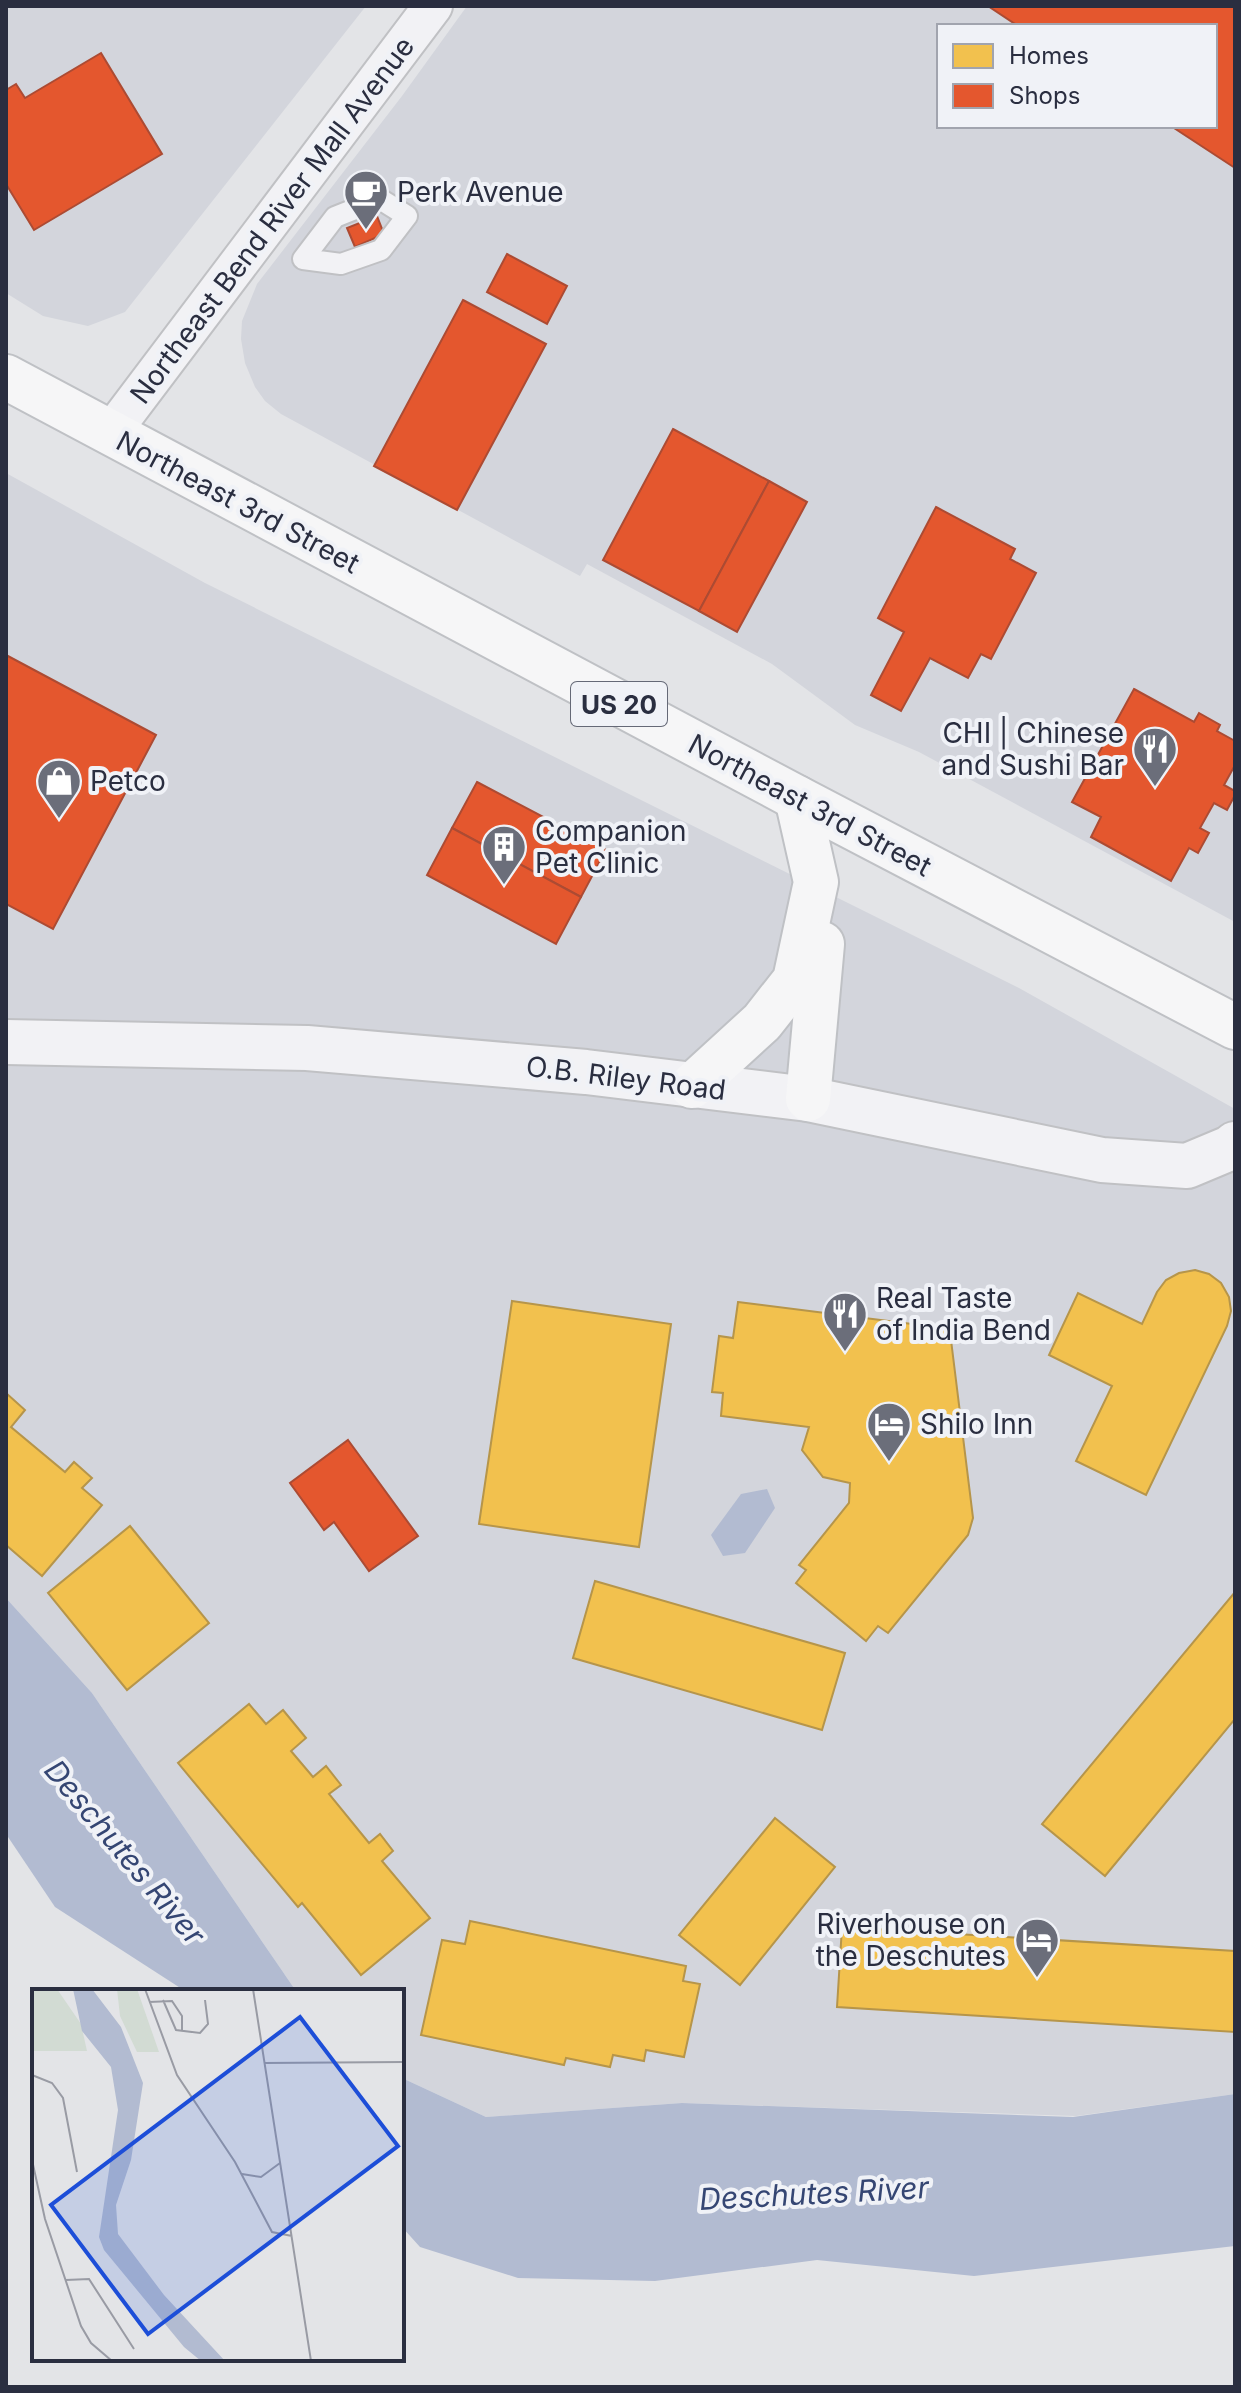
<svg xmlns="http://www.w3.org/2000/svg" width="1241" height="2393" font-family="Inter,sans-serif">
  <rect width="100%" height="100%" fill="#e3e4e7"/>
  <g fill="#d3d5dc" fill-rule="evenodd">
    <path d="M6,6H366L125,312L88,326L43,316L6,293Z"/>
    <path d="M467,6H1235V922L919,752L855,725L772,664L587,564L580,576L281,414L265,401L255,387L245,363L241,339L242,321L257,284L402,96ZM939,26H1215V126H939Z"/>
    <path d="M6,473L205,583L1019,988L1235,1109V2094L1076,2116L682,2103L486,2117L402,2078V1991H296L92,1693L6,1598Z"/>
  </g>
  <g fill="#b2bbd1">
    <path d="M767,1489L775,1508L745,1553L723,1556L711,1535L741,1494Z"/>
    <path d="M6,1598L92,1693L296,1991H185L55,1907L6,1834Z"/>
    <path d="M402,2078L486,2117L682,2103L1073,2117L1235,2094V2246L974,2276L817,2260L655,2281L518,2278L420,2247L402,2227Z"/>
  </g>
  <g fill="#f2c14e" stroke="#b6954a" stroke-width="2">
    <path d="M1195,1270L1209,1274L1221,1283L1229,1297L1231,1311L1227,1326L1146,1495L1076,1461L1112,1386L1049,1355L1078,1293L1142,1324L1157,1292L1166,1280L1179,1273Z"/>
    <path d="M512,1301L671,1324L639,1547L479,1524Z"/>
    <path d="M738,1302L928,1326L945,1329L951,1340L973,1518L968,1535L888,1633L878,1626L866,1641L796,1583L806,1570L799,1565L849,1503L850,1483L823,1477L802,1450L809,1427L721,1416L723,1393L712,1392L719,1336L733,1338Z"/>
    <path d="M6,1393L25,1410L11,1427L65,1472L74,1462L92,1478L82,1488L102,1505L42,1576L6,1545Z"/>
    <path d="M130,1526L209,1623L127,1690L48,1593Z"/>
    <path d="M595,1581L845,1653L822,1730L573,1658Z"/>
    <path d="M1235,1592V1719L1105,1876L1042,1824Z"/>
    <path d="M249,1704L266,1724L283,1710L306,1738L291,1751L313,1777L326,1766L341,1785L329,1794L369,1843L380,1834L393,1851L382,1861L430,1918L361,1975L302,1903L298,1907L178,1763Z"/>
    <path d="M775,1818L835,1867L740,1985L679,1935Z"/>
    <path d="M470,1921L686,1966L683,1981L700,1984L684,2057L646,2050L644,2061L613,2055L610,2067L566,2058L564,2065L421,2035L442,1940L465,1944Z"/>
    <path d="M842,1927L1235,1951V2032L837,2007Z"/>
  </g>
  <g fill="#e4572e" stroke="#ac4b33" stroke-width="2">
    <path d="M988,6H1235V168L1171,126H1215V26H1018Z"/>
    <path d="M101,53L162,154L34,230L6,184V90L16,84L25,98Z"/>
    <path d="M377,216L384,234L355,247L347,228Z"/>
    <path d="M507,254L567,286L547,324L487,292Z"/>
    <path d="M463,300L546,344L457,510L374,466Z"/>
    <path d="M673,429L769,481L699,611L603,560Z"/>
    <path d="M769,481L807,502L737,632L699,611Z"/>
    <path d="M936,507L1015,549L1010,559L1036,573L991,659L981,654L968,678L930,658L901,711L871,695L904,632L878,618Z"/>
    <path d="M6,655L156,735L53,929L6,904Z"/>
    <path d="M1134,689L1194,722L1199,713L1220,725L1217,731L1235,741V765L1224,785L1235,791V795L1227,810L1214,803L1200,828L1209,833L1198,853L1189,848L1171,881L1091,837L1101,817L1072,802Z"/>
    <path d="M477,782L606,850L581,897L452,828Z"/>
    <path d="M452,828L581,897L556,944L427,875Z"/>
    <path d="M348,1440L418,1536L369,1571L334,1522L324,1530L290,1483Z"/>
  </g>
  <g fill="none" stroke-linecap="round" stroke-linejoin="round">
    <g stroke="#c0c1c4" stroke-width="24">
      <path id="service" d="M380,199L407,216L381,250L341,264L303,259L335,217Z"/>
    </g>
    <g stroke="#c0c1c4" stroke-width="42">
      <path id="minor" d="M110,434L433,6"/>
    </g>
    <g stroke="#c0c1c4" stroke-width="48">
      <path id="tertiary" d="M6,1042L307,1048L586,1072L808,1099L1102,1160L1187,1166L1230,1148L1235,1144"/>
    </g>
    <g stroke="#bfc1c5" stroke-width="48">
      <g id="primary">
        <path d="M6,377L797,798L1235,1027"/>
        <path d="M692,1086L762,1022L795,980L816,882L797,798"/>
        <path d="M808,1099L822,944"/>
      </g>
    </g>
    <use href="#service" stroke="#f2f2f5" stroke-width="20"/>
    <use href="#minor" stroke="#f2f2f5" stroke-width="38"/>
    <use href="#tertiary" stroke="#f2f2f5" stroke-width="44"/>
    <use href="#primary" stroke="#f6f6f7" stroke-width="44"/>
  </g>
  <defs>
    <g id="cafe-pin" transform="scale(2.3)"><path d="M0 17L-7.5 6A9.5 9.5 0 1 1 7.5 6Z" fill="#6b6e7a" stroke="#f0f2f7"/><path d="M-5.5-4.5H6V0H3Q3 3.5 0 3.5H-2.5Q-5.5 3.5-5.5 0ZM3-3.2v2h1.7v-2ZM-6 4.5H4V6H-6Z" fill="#fff"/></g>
    <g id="restaurant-pin" transform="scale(2.3)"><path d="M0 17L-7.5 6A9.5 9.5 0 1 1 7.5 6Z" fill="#6b6e7a" stroke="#f0f2f7"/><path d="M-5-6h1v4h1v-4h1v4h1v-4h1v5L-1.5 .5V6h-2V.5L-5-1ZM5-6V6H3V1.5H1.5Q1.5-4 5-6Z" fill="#fff"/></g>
    <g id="shop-pin" transform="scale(2.3)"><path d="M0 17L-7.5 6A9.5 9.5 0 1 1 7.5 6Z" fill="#6b6e7a" stroke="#f0f2f7"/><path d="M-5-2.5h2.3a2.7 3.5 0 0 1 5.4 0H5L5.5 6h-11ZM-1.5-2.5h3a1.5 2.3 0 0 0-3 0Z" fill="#fff"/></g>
    <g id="building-pin" transform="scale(2.3)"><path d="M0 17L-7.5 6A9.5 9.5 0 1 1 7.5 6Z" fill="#6b6e7a" stroke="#f0f2f7"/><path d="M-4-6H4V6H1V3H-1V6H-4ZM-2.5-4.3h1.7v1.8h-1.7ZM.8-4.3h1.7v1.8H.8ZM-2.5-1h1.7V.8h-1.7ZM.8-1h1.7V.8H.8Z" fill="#fff"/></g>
    <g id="hotel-pin" transform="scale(2.3)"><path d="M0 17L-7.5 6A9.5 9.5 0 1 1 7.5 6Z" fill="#6b6e7a" stroke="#f0f2f7"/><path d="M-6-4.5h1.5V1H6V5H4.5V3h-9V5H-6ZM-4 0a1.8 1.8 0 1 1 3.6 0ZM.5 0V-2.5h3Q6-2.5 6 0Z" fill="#fff"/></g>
  </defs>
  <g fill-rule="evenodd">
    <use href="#cafe-pin" x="366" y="192"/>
    <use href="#restaurant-pin" x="1155" y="749"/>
    <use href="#shop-pin" x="59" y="781"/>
    <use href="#building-pin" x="504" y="847"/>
    <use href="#restaurant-pin" x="845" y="1314"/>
    <use href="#hotel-pin" x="889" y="1424"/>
    <use href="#hotel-pin" x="1037" y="1940"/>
  </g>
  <g text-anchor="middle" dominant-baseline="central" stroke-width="8" stroke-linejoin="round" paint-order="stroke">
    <rect fill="#f0f2f7" stroke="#656977" stroke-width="2" x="571" y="682" width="96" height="44" rx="6"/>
    <g font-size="26" font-weight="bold" fill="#2a2e40">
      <text x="619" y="704">US 20</text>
    </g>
    <g font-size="28" fill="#2a2e40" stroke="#f0f2f7" text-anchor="start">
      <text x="397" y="192">Perk Avenue</text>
      <text x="1124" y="733" text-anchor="end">CHI | Chinese<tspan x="1124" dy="32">and Sushi Bar</tspan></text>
      <text x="90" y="781">Petco</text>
      <text x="535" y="831">Companion<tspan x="535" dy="32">Pet Clinic</tspan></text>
      <text x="876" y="1298">Real Taste<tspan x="876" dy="32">of India Bend</tspan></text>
      <text x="920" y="1424">Shilo Inn</text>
      <text x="1006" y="1924" text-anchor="end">Riverhouse on<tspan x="1006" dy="32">the Deschutes</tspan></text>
    </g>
    <g font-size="28" fill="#2a2e40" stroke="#f0f2f7">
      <text transform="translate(272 220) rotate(-53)">Northeast Bend River Mall Avenue</text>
      <text transform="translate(238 502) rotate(28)">Northeast 3rd Street</text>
      <text transform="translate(810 805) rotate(28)">Northeast 3rd Street</text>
      <text transform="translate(626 1078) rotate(7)">O.B. Riley Road</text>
    </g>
    <g font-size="30" font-style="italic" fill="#354673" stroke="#f0f2f7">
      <text transform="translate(125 1852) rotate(50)">Deschutes River</text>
      <text transform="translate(814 2193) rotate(-3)">Deschutes River</text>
    </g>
  </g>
  <g transform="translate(32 1989)">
    <rect width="372" height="372" fill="#e3e4e7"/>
    <path d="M0,0H25L49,35L55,62H0ZM85,0H105L127,63H105L88,27Z" fill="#d2dbd3"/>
    <path d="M41,0H60L89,38L111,94L99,171L84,216L86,245L132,306L193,372H169L152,358L72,261L67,248L86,121L79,78L50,42Z" fill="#b2bbd1"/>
    <path fill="none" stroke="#999ba4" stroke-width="2" d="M113,0L145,86L203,173L240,243L260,247M221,0L279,372M131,11L144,41L168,44L176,35L173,11M117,13L140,12L150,27V43M232,74L372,73M0,86L20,94L31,109L45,183M0,171L13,230L49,337L59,354L80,372M210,185L229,188L248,174M34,291L57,290L102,360"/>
    <path fill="#1d4ed8" fill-opacity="0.15" stroke="#1d4ed8" stroke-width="4" d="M268,28L366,157L116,345L19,216Z"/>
    <rect width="372" height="372" fill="none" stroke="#2a2e40" stroke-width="4"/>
  </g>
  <rect width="1241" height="2393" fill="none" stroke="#2a2e40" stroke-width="16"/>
  <rect x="937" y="24" width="280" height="104" fill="#f0f2f7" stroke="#a1a4ae" stroke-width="2"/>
  <rect x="953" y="44" width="40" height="24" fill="#f2c14e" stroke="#a1a4ae" stroke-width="2"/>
  <text x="1009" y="64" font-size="24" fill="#2a2e40">Homes</text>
  <rect x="953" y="84" width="40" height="24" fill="#e4572e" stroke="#a1a4ae" stroke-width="2"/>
  <text x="1009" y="104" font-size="24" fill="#2a2e40">Shops</text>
</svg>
